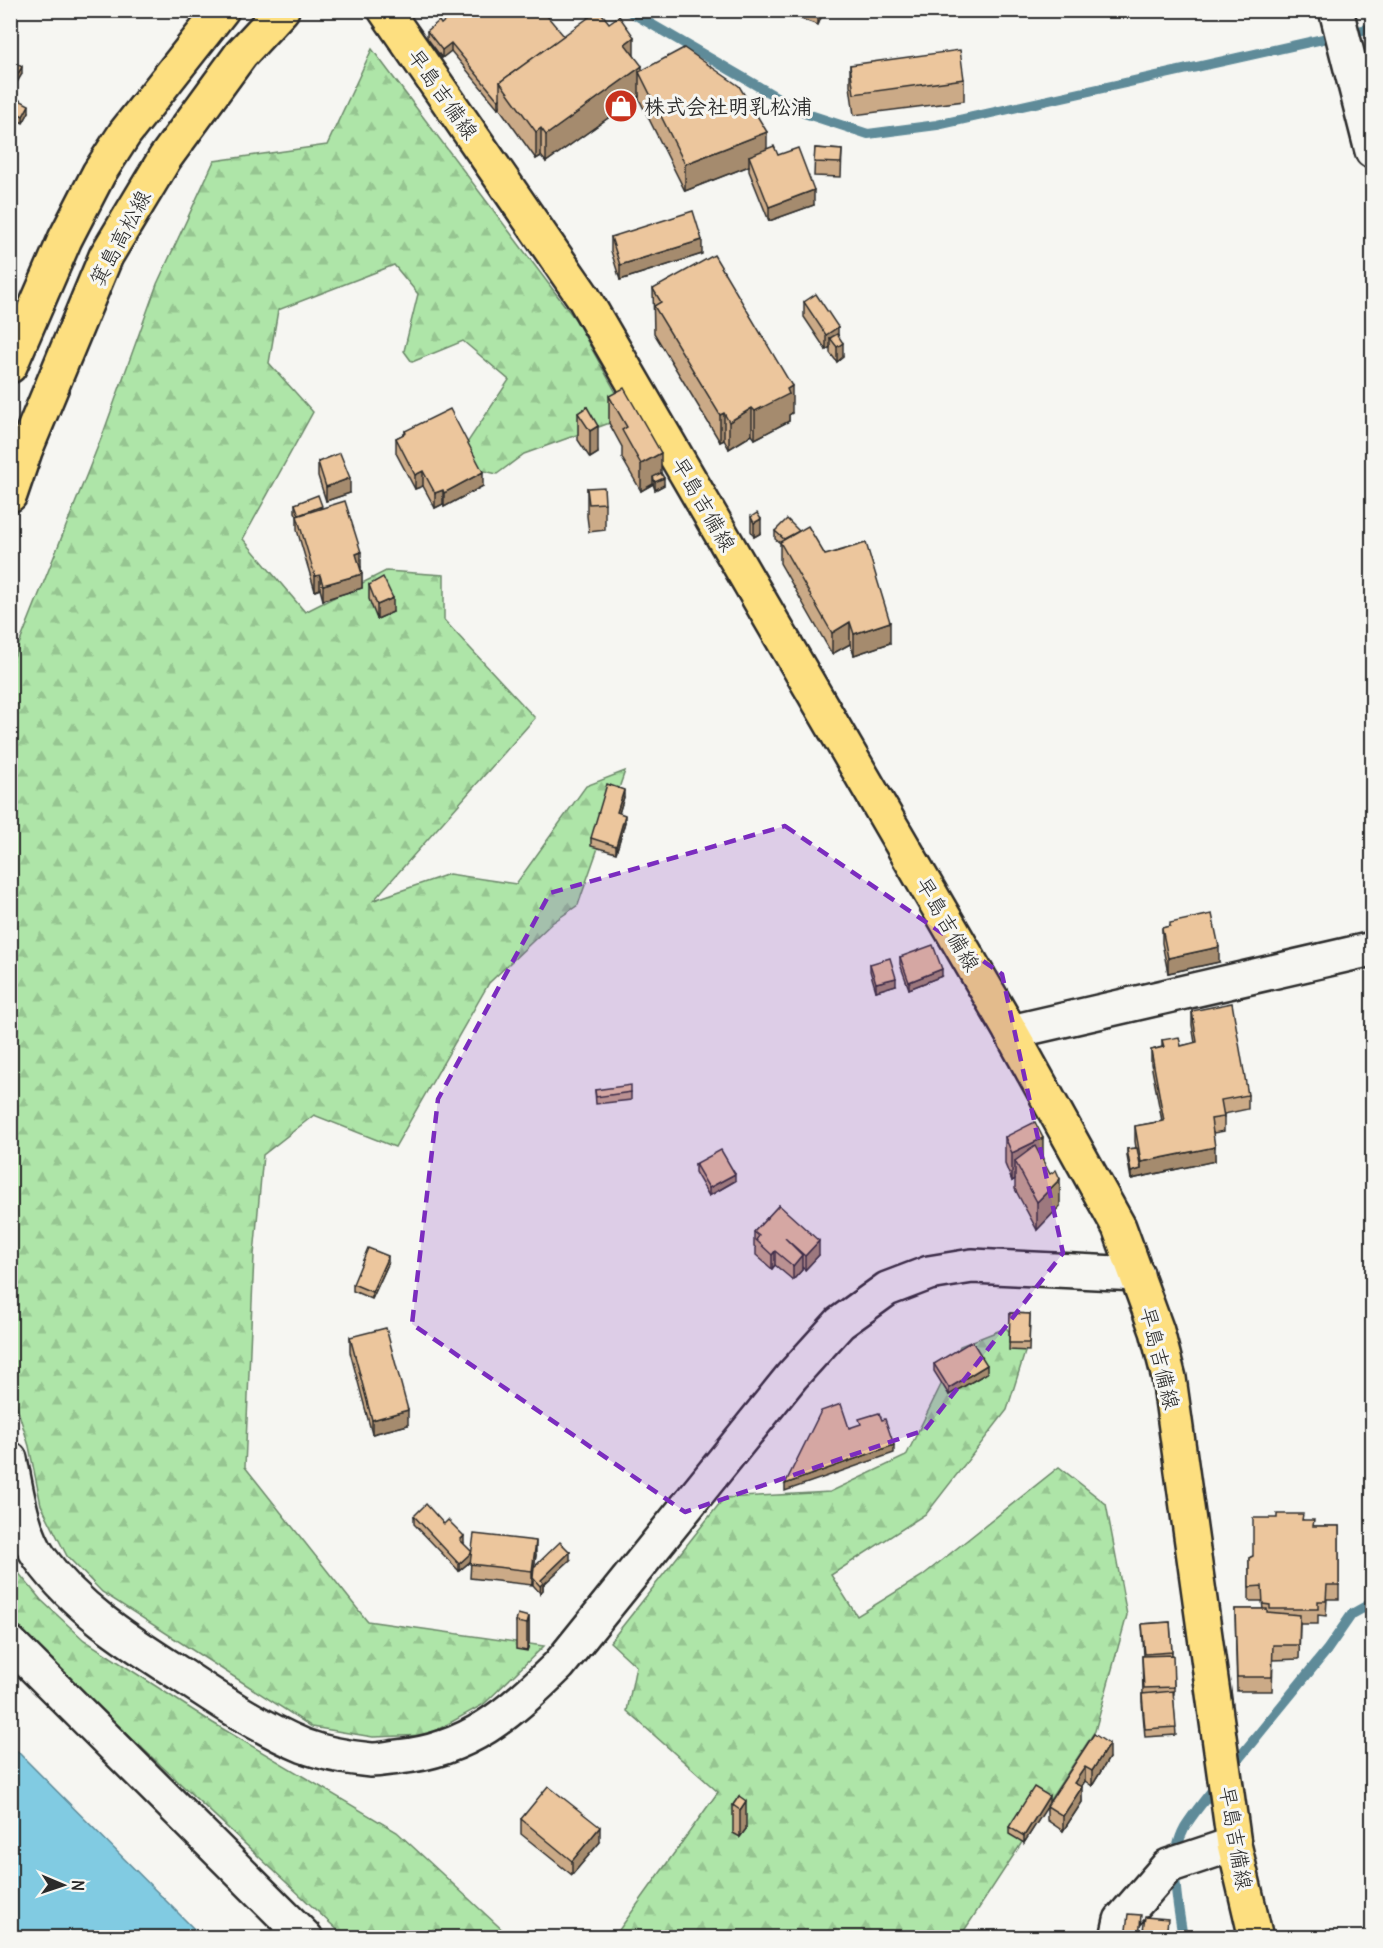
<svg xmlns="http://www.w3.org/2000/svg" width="1383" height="1948" font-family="Delius,'Klee One',sans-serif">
  <defs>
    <pattern id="forest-firs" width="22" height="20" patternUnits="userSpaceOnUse" patternTransform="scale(1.5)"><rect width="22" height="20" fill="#aee5a8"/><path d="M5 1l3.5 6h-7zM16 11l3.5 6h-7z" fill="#96c591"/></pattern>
  </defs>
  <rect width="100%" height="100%" fill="#f6f6f2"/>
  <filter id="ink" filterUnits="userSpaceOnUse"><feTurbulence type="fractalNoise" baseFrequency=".0167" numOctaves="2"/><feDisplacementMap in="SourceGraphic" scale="12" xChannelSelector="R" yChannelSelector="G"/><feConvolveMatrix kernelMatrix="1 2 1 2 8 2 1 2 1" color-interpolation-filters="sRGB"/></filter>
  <g filter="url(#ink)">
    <g fill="url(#forest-firs)" stroke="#6c886a" stroke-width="1.5">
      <path d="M372,49L575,319L629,416L524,454L497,474L476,469L467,443L509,380L463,341L412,362L404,351L418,294L394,265L278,310L269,363L313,412L243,539L305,612L386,571L444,575V620L535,718L374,900L449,874L516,884L586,786L625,771L578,905L552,923L489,983L395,1147L314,1115L263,1155L254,1255L245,1467L367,1621L544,1646L484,1704L428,1735L373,1737L312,1727L102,1592L67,1556L41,1505L29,1446L10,1385V667L104,431L157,284L214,161L327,145Z"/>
      <path d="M1006,1328L1026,1349L1007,1410L927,1513L831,1575L857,1616L922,1576L1059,1467L1106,1504L1127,1615L1095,1731L960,1937H614L718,1792L627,1711L636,1666L610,1642L724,1498L830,1492L906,1456L960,1346Z"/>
      <path d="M10,1559L12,1565L41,1600L84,1640L213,1723L397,1832L510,1937H345L11,1626Z"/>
    </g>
    <path fill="#81cbe2" stroke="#5f8b99" stroke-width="1.5" d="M10,1745H11L202,1937H11Z"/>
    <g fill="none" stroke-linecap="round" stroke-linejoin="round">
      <g stroke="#5f8b99" stroke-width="10">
        <path d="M627,10L804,113L868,134L937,125L1372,28"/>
        <path d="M1231,1768L1327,1650L1352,1614L1372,1603"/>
        <path d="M1183,1938C1178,1904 1167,1859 1185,1827C1195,1811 1208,1796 1219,1782"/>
      </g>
      <g stroke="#2b2b2b" stroke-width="38">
        <g id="minor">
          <path d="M1336,10L1372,151"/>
          <path d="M1011,1032L1372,949"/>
          <path d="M10,1459C16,1489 22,1533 40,1558C78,1610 130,1642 183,1676C222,1702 261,1728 304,1746C323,1753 351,1758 371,1760C380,1760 389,1758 398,1757C469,1750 510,1713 559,1665L792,1376L840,1323L887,1289L929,1273L972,1266L1137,1274"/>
          <path d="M10,1643L306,1938"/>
          <path d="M1117,1938L1121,1920L1168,1866L1234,1844"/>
        </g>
      </g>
      <g stroke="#2b2b2b" stroke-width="38">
        <g id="major">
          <path d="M385,10L584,298L1011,1032L1119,1227L1157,1331L1169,1378L1234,1844L1256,1938"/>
          <path d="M10,366L65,239L99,173L125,133L222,10"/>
          <path d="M10,495L25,451L106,256L165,158L241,54L282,10"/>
        </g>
      </g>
      <use href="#minor" stroke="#f6f6f2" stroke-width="33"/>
      <use href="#major" stroke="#fddf80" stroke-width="33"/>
    </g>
    <g fill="#cbaa87" stroke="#2b2b2b" stroke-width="1.5">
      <path d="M787,10H824L818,25L787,14Z"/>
      <path d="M932,10H945L943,15Z"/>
      <path d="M441,24L564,36L634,56L642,70L767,149L778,155L814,205L769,221L749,171V166L685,191L639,99V96L546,162L541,156L536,159L500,109V106L498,108L451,51L442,58L427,38V31Z"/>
      <path d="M850,65L964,79V101L854,115L850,86Z"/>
      <path d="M10,95L29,112L23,123L10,116Z"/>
      <path d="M815,148L842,150L841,177L814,176Z"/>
      <path d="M611,237L702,254L620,280L611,251Z"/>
      <path d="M653,289L792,413L789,415V421L755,439L752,435L729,449L724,440L720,442L654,333Z"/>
      <path d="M804,302L838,335L843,357L837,362L830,353V347L826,350L804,317Z"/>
      <path d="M609,396L661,473L664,485L655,490L653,484L641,491L622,458V447L609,423Z"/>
      <path d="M587,407L598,453L590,458L578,440V413Z"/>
      <path d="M405,431L483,486L444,507L443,504L435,508L423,486L415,489L396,453V438L405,434Z"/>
      <path d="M318,462L350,493L326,501L318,476Z"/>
      <path d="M587,488L605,503V530L589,532L587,516Z"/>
      <path d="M295,504L322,508L361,567L362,588L323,600L320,589L315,591L297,530V516L295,512Z"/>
      <path d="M751,517L761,533L754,537L751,531Z"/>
      <path d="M775,531L825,555L890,643L854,655L850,644L832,654L780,563V543L775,539Z"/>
      <path d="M369,585L393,612L377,619L369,599Z"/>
      <path d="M624,797L619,813L625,822L616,853L591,846V838Z"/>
      <path d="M1170,926L1219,962L1168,973L1162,943V928Z"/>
      <path d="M900,957L942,976L909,989L900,964Z"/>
      <path d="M870,964L896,985L876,991L870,971Z"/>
      <path d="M1192,1011L1248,1095V1109L1224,1114V1131L1213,1133L1215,1161L1131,1179L1127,1156V1149L1136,1148L1135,1141V1126L1162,1121L1151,1064V1050L1162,1047V1040L1181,1046L1195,1043L1192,1025Z"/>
      <path d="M595,1090L631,1092V1100L596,1104Z"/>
      <path d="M1005,1137L1043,1161L1060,1206L1037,1230L1015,1189V1179L1012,1181L1005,1164Z"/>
      <path d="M695,1164L735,1181L709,1196L695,1172Z"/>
      <path d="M779,1205L819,1255L805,1270L802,1267V1270L793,1280L775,1265L772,1269L756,1255V1248L754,1246V1232Z"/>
      <path d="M388,1264L372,1299L353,1291V1284Z"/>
      <path d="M1010,1313L1030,1314L1029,1351L1009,1350Z"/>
      <path d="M350,1337L408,1425L372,1434L350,1352Z"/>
      <path d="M934,1364L987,1373L949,1395L934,1371Z"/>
      <path d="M414,1516L464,1543L463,1544L472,1553L536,1555L534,1567L570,1560L543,1585V1590L540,1593L533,1585V1580L532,1585L470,1578L471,1561L459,1571L414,1524Z"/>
      <path d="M1303,1520L1314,1526H1339V1599H1327L1326,1616L1318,1615V1624H1300L1299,1659L1273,1660L1272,1691H1237L1235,1609H1263L1262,1601H1249V1558L1253,1556Z"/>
      <path d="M529,1617V1644L527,1651L516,1649V1622Z"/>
      <path d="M1170,1622L1174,1687V1694H1173L1176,1735L1145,1737L1142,1702V1694H1143L1142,1656H1144L1142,1624Z"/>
      <path d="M1094,1734L1109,1758L1092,1786L1085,1781L1081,1787L1082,1802L1063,1831L1047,1820V1806L1024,1843L1009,1834V1827L1049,1803Z"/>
      <path d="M739,1796L746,1829L740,1837L733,1833V1805Z"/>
      <path d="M521,1819L600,1842L572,1875L521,1834Z"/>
    </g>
    <g fill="#a58b6e" stroke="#2b2b2b" stroke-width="1.5">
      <path d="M818,10H824L818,25Z"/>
      <path d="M634,37V65L625,44Z"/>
      <path d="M451,43V51L442,58V50Z"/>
      <path d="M642,66V77L639,72V96L546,162V135Z"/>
      <path d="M22,67V74L10,94V86Z"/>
      <path d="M500,99V106L498,108V100Z"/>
      <path d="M29,105V112L23,123V116Z"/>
      <path d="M541,128V156L536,159V132Z"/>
      <path d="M767,132V159L749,156V166L685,191V164Z"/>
      <path d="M814,190V205L769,221V207Z"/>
      <path d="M702,240V254L620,280V265Z"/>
      <path d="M838,327V342L830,338V347L826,350V335Z"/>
      <path d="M843,343V357L837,362V347Z"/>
      <path d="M792,386V413L789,415V421L755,439V411Z"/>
      <path d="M752,408V435L729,449V422Z"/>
      <path d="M724,413V440L720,442V415Z"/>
      <path d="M598,426V453L590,458V431Z"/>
      <path d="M661,453V479L664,478V485L655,490V482L653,477V484L641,491V464Z"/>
      <path d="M423,471V486L415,489V475Z"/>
      <path d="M483,472V486L444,507V493Z"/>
      <path d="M350,478V493L326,501V487Z"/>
      <path d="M443,490V504L435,508V493Z"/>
      <path d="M761,519V533L754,537V523Z"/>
      <path d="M361,552V567L356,568V554Z"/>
      <path d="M362,574V588L323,600V585Z"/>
      <path d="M320,575V589L315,591V576Z"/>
      <path d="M393,598V612L377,619V605Z"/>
      <path d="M850,622V644L832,654V633Z"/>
      <path d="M890,622V643L854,655V634Z"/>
      <path d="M624,790V797L617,820V812Z"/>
      <path d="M625,815V822L616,853V846Z"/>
      <path d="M1219,947V962L1168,973V958Z"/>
      <path d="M942,969V976L909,989V982Z"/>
      <path d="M896,978V985L876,991V983Z"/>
      <path d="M1043,1138V1165L1015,1161V1179L1012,1181V1153Z"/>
      <path d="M1215,1147V1161L1131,1179V1172L1141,1169V1162Z"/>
      <path d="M735,1174V1181L709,1196V1188Z"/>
      <path d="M1060,1179V1206L1037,1230V1202Z"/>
      <path d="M819,1241V1255L805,1270V1256Z"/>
      <path d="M775,1251V1265L772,1269V1255Z"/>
      <path d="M802,1255V1270L793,1280V1266Z"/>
      <path d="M388,1256V1264L372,1299V1292Z"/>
      <path d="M987,1365V1373L949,1395V1388Z"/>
      <path d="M408,1410V1425L372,1434V1420Z"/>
      <path d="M894,1445V1453L785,1491V1484Z"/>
      <path d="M464,1536V1543L460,1548V1540Z"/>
      <path d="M536,1541V1555L532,1585V1571Z"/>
      <path d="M472,1552V1560L459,1571V1564Z"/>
      <path d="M570,1552V1560L543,1585V1590L540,1593L541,1580Z"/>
      <path d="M529,1617V1644L527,1651V1624Z"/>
      <path d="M1109,1744V1758L1092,1786V1771Z"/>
      <path d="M1085,1767V1781L1074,1797V1783Z"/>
      <path d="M1082,1787V1802L1063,1831V1816Z"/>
      <path d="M1049,1796V1804L1024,1843V1836Z"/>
      <path d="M746,1801V1829L740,1837V1810Z"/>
      <path d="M600,1827V1842L572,1875V1861Z"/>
    </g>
    <g fill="#ecc69d" stroke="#2b2b2b" stroke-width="1.5">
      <path d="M457,10H542L564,36L500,82V99L498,100L451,43L442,50L427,31L439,21L441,24Z"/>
      <path d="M599,10L609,23L619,16L634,37L625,44L642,66L546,135L541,128L536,132L500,82Z"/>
      <path d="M684,48L739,86L767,132L685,164L639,72Z"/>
      <path d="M960,50L964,79L854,94L850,65Z"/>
      <path d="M10,60L22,67L10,86Z"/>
      <path d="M10,95L29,105L23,116L10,109Z"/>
      <path d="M774,146L778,155L798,148L814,190L769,207L749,156Z"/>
      <path d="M815,148L842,150L841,163L814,162Z"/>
      <path d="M693,211L702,240L620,265L611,237Z"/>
      <path d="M714,255L792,386L787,389L789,394L755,411L752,408L729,422L724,413L720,415L654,306L661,302L653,289Z"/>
      <path d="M816,294L838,327L826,335L804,302Z"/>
      <path d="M837,334L843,343L837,347L830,338Z"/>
      <path d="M624,388L661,453L641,464L622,430L627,427L609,396Z"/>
      <path d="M587,407L598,426L590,431L578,413Z"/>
      <path d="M450,409L483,472L444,493L443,490L435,493L423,471L415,475L396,438L406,433L405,431Z"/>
      <path d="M340,453L350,478L326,487L318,462Z"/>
      <path d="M661,473L664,478L655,482L653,477Z"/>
      <path d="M604,487L605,503L589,504L587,488Z"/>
      <path d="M318,495L322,506L299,515L295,504Z"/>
      <path d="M345,501L361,552L356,554L362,574L323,585L320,575L315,576L297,516Z"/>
      <path d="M757,513L761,519L754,523L751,517Z"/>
      <path d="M787,519L799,531L784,539L775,531Z"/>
      <path d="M808,526L825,555L866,543L890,622L854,634L850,622L832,633L780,542Z"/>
      <path d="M383,577L393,598L377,605L369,585Z"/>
      <path d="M607,784L624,790L617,812L625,815L616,846L591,838Z"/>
      <path d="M1212,914L1219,947L1168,958L1162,928L1170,926V923Z"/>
      <path d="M933,945L942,969L909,982L900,957Z"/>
      <path d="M890,958L896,978L876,983L870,964Z"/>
      <path d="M1232,1003L1248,1095L1221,1100L1224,1117L1211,1119L1215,1147L1141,1162L1135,1126L1164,1121L1151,1050L1164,1047L1162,1040L1179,1037L1181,1046L1197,1042L1192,1011Z"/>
      <path d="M631,1085V1092L596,1097L595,1090Z"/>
      <path d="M1035,1122L1043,1138L1012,1153L1005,1137Z"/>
      <path d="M1035,1146L1050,1174L1056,1170L1060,1179L1037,1202L1015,1161Z"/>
      <path d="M1137,1148L1141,1169L1131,1172L1127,1149Z"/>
      <path d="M721,1150L735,1174L709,1188L695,1164Z"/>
      <path d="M779,1205L819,1241L805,1256L785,1238L802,1255L793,1266L775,1251L772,1255L756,1240L759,1236L754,1232Z"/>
      <path d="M368,1248L388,1256L372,1292L353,1284Z"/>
      <path d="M1010,1313L1030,1314L1029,1343H1009Z"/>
      <path d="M386,1328L408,1410L372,1420L350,1337Z"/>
      <path d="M972,1341L987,1365L949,1388L934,1364Z"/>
      <path d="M841,1404L849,1428L861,1424L859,1419L879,1413L882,1420L885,1419L894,1445L785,1484L821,1411Z"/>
      <path d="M426,1504L444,1524L448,1520L464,1536L460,1540L472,1552L459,1564L414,1516Z"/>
      <path d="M1277,1514H1303L1302,1520H1314L1313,1526H1339V1585H1327L1326,1601H1318V1609H1270V1605L1263,1604L1262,1586L1249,1587V1558L1253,1556V1518H1277Z"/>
      <path d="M474,1534L536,1541L532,1571L470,1564Z"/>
      <path d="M560,1542L570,1552L541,1580L543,1583L540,1586L533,1578L534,1567Z"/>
      <path d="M1235,1609H1267V1612L1300,1615L1299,1645H1273L1272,1677H1237Z"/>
      <path d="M518,1614L529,1617L527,1624L516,1622Z"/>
      <path d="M1170,1622L1172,1652L1145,1654L1142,1624Z"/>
      <path d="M1173,1655L1174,1687L1144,1688L1142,1656Z"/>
      <path d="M1173,1691L1176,1727L1145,1729L1142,1694Z"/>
      <path d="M1094,1734L1109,1744L1092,1771L1085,1767L1074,1783L1082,1787L1063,1816L1047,1806Z"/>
      <path d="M548,1786L600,1827L572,1861L521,1819Z"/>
      <path d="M1034,1787L1049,1796L1024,1836L1009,1827Z"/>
      <path d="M739,1796L746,1801L740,1810L733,1805Z"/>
      <path d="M1128,1914L1141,1915L1139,1938H1125Z"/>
      <path d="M1145,1917L1168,1919L1166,1938H1142Z"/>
    </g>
  </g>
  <path fill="#7b2cbf" fill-opacity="0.2" stroke="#7b2cbf" stroke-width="4.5" stroke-dasharray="12 8" stroke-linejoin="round" d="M785,826L1002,974L1063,1253L925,1430L685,1512L412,1324L438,1099L550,893Z"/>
  <defs>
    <g id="shop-disc" transform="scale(1.725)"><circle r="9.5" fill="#c8321e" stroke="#f6f6f2"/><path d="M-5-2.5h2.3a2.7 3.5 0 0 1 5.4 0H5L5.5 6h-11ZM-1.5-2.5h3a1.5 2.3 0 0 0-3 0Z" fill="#fff"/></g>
  </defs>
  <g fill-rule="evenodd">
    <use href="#shop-disc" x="621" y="106"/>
  </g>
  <g text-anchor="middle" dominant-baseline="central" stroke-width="6" stroke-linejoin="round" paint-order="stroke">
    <g font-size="21" fill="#2b2b2b" stroke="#f6f6f2">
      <text transform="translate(443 94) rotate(55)">早島吉備線</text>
      <text transform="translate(120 238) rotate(-62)">箕島高松線</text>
      <text transform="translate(704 504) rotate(60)">早島吉備線</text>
      <text transform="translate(948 924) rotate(60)">早島吉備線</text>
      <text transform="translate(1160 1358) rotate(76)">早島吉備線</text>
      <text transform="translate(1236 1838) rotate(80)">早島吉備線</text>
    </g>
    <g font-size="21" font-weight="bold" fill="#2b2b2b" stroke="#f6f6f2" text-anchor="start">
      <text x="644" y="106">株式会社明乳松浦</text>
    </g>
  </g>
  <rect width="1383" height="1948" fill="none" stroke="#f6f6f2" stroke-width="36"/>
  <rect x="18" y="18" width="1347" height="1912" fill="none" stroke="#2b2b2b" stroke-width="2" filter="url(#ink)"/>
  <g transform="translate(63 1885) rotate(92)" stroke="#f6f6f2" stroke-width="4.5" paint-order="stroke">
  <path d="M0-4.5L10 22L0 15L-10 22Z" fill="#2b2b2b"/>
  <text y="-9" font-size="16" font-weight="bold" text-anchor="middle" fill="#2b2b2b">N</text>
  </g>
</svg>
